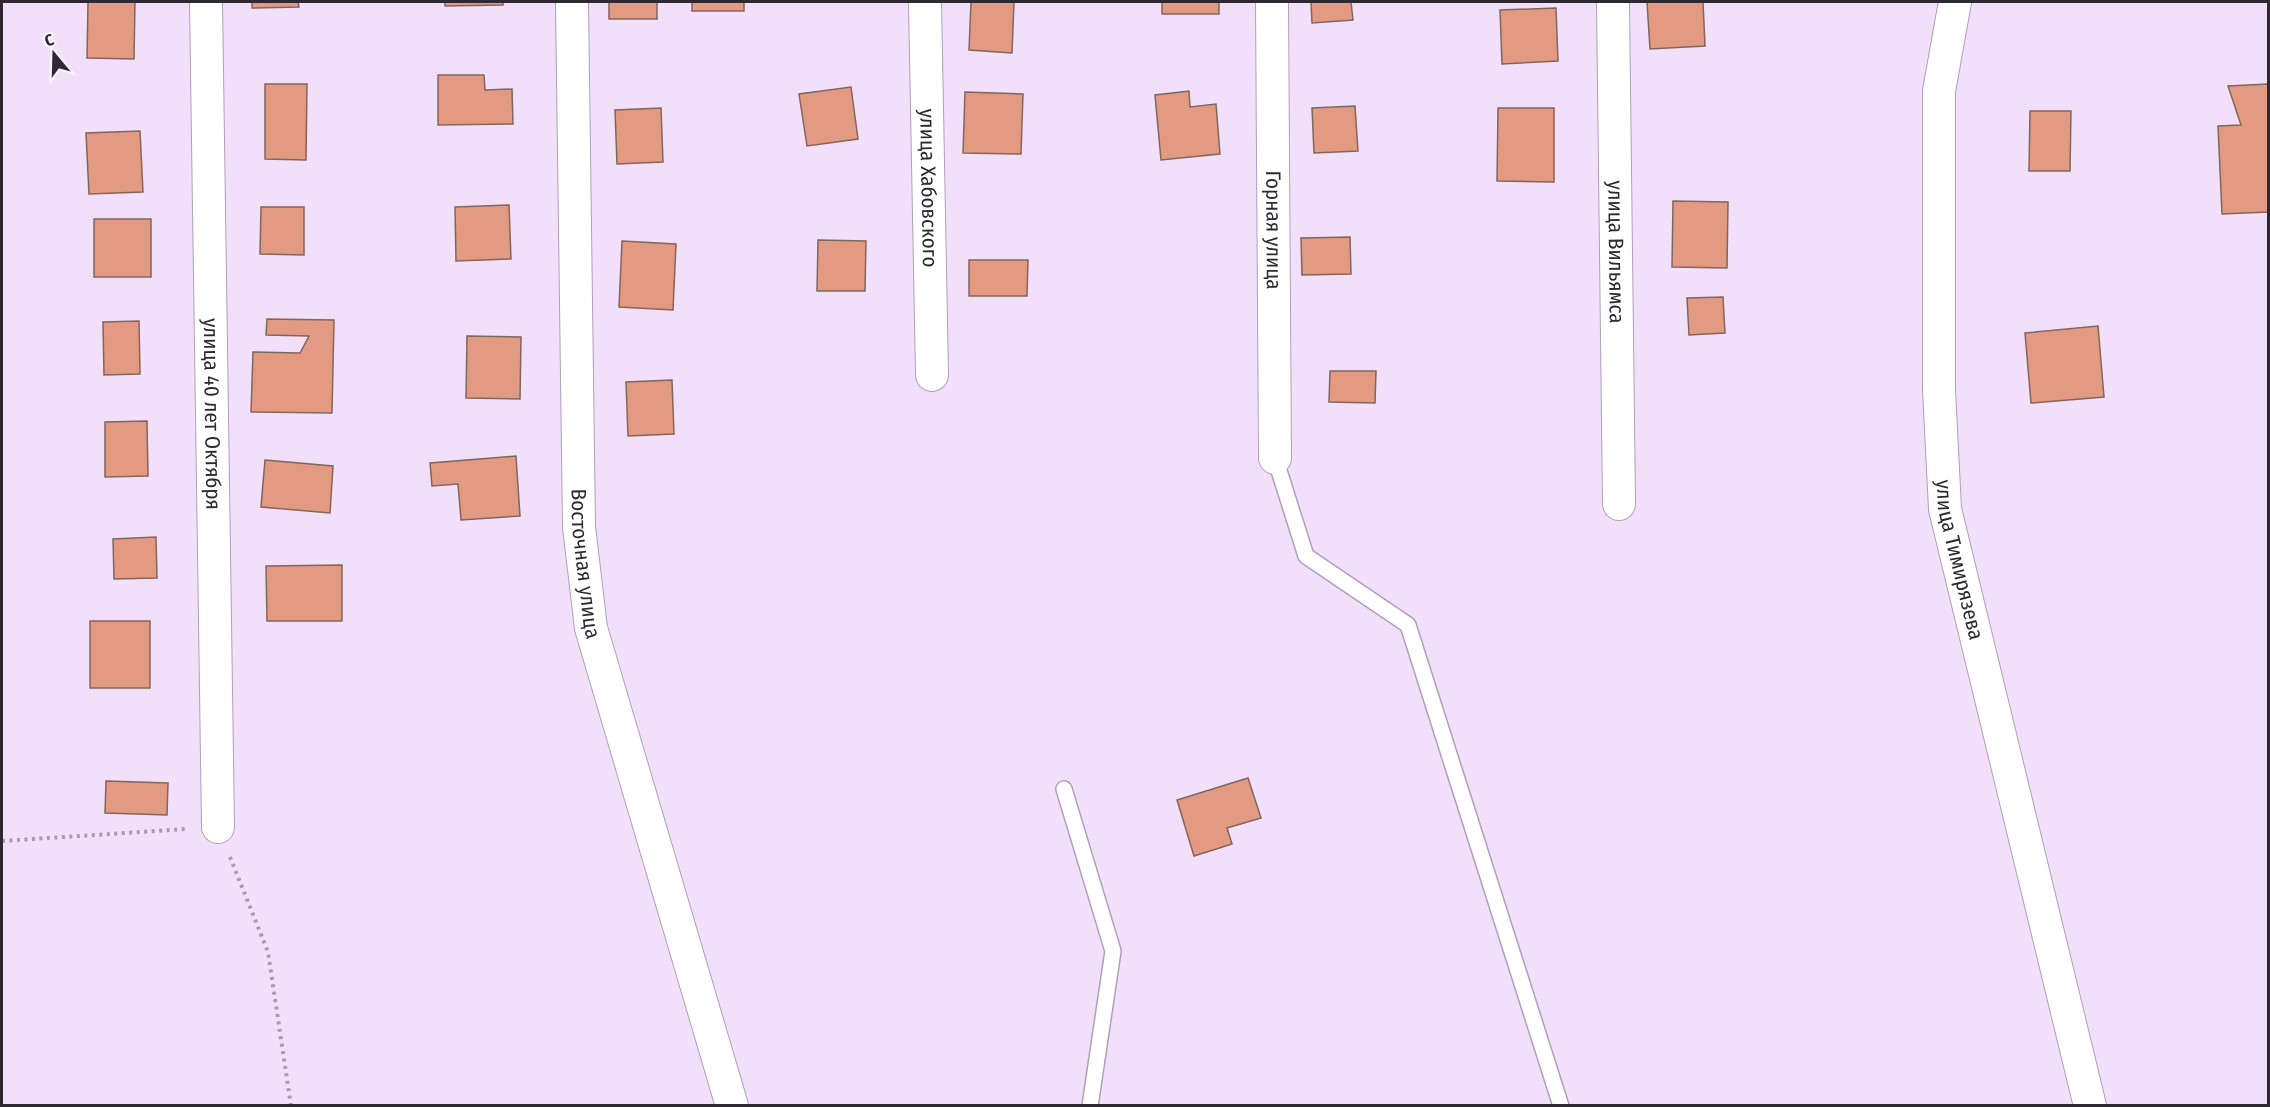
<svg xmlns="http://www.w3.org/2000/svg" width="2270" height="1107" font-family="'Fira Sans Condensed',sans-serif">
  <rect width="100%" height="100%" fill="#f2e0fb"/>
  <g fill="#e39a82" stroke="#82655c" stroke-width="1.5">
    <path d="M88,2H135L134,59L87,58Z"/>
    <path d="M252,2H298L299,7L252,8Z"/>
    <path d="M445,2H503V5L445,6Z"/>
    <rect x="609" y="2" width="48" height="17"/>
    <rect x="692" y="2" width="52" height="9"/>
    <path d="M971,2H1014L1012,53L969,50Z"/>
    <rect x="1162" y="2" width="57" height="12"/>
    <path d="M1311,2H1351L1353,20L1312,23Z"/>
    <path d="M1647,2H1703L1705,46L1650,49Z"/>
    <path d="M1556,8L1558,61L1502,64L1500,10Z"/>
    <path d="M438,75H484L485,90L512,89L513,124L438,125Z"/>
    <path d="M265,84H307L306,160L265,159Z"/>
    <path d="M2268,84V212L2222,214L2218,126L2241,125L2228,86Z"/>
    <path d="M851,87L858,139L807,146L799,94Z"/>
    <path d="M1189,91L1190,107L1216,104L1220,154L1161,160L1155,95Z"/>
    <path d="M965,92L1023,94L1021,154L963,153Z"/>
    <path d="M1355,106L1358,151L1314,153L1312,108Z"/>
    <path d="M661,108L663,162L617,164L615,110Z"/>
    <path d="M1498,108H1554V182L1497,181Z"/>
    <path d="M2030,111H2071L2070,171H2029Z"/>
    <path d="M140,131L143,192L89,194L86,133Z"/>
    <path d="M1673,201L1728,202L1727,268L1672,267Z"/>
    <path d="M509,205L511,259L456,261L455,207Z"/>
    <path d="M261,207H304V255L260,254Z"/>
    <rect x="94" y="219" width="57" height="58"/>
    <path d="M1350,237L1351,274L1302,275L1301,238Z"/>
    <path d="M818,240L866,241L865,291H817Z"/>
    <path d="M622,241L676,244L673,310L619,307Z"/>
    <path d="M969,260H1028L1027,296H969Z"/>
    <path d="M1723,297L1725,333L1689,335L1687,298Z"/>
    <path d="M267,319L334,320L332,413L251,412L253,352L300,353L309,336L266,335Z"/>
    <path d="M139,321L140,374L104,375L103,322Z"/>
    <path d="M2098,326L2104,397L2031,403L2025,333Z"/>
    <path d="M467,336L521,337L520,399L466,398Z"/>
    <path d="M1330,371H1376L1375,403L1329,402Z"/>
    <path d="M672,380L674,434L628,436L626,382Z"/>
    <path d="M147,421L148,476L105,477V422Z"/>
    <path d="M516,456L520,516L461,520L458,484L432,486L430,463Z"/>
    <path d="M265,460L333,466L330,513L261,507Z"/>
    <path d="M156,537L157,578L114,579L113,539Z"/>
    <path d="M342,565V621H267L266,566Z"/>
    <rect x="90" y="621" width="60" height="67"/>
    <path d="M1248,778L1261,818L1227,828L1232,844L1194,856L1177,800Z"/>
    <path d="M106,781L168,783L167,815L105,813Z"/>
  </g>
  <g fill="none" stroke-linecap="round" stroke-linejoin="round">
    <g stroke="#b09fb8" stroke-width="18">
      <g id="service">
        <path d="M1275,458L1306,556L1408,625L1561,1106"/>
        <path d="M1064,789L1113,951L1090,1106"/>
      </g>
    </g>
    <g stroke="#b09fb8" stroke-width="34">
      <g id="minor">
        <path id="s1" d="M206,2L218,827"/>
        <path id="s2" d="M572,2L579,527L591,628L732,1106"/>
        <path id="s3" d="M925,2L932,375"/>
        <path id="s4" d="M1272,2L1275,458"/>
        <path id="s5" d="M1613,2L1619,504"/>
        <path id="s6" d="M1955,2L1939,91V390L1945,509L2090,1106"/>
      </g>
    </g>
    <g stroke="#a89baf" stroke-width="4" stroke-dasharray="3 4.5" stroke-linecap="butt">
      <path d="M2,841L186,829"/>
      <path d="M230,857L268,952L291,1106"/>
    </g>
    <use href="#service" stroke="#fff" stroke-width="15"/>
    <use href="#minor" stroke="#fff" stroke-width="32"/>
  </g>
  <g text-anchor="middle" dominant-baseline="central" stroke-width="5" stroke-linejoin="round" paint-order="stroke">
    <g font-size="21" fill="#2e2832" stroke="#f9f2fd">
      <text stroke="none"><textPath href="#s3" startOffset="186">улица Хабовского</textPath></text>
      <text stroke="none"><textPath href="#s4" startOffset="228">Горная улица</textPath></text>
      <text stroke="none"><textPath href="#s5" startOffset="250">улица Вильямса</textPath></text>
      <text stroke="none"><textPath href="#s1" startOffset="412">улица 40 лет Октября</textPath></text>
      <text stroke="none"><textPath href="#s6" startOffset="561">улица Тимирязева</textPath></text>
      <text stroke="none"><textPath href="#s2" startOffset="562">Восточная улица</textPath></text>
    </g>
  </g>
  <rect width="2270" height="1107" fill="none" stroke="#2e2832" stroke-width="6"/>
  <g transform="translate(54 54) rotate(341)" stroke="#f9f2fd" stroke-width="4.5" paint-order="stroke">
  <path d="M0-4.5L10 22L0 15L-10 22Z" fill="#2e2832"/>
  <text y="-9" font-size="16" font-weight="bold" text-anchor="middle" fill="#2e2832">С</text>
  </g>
</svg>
